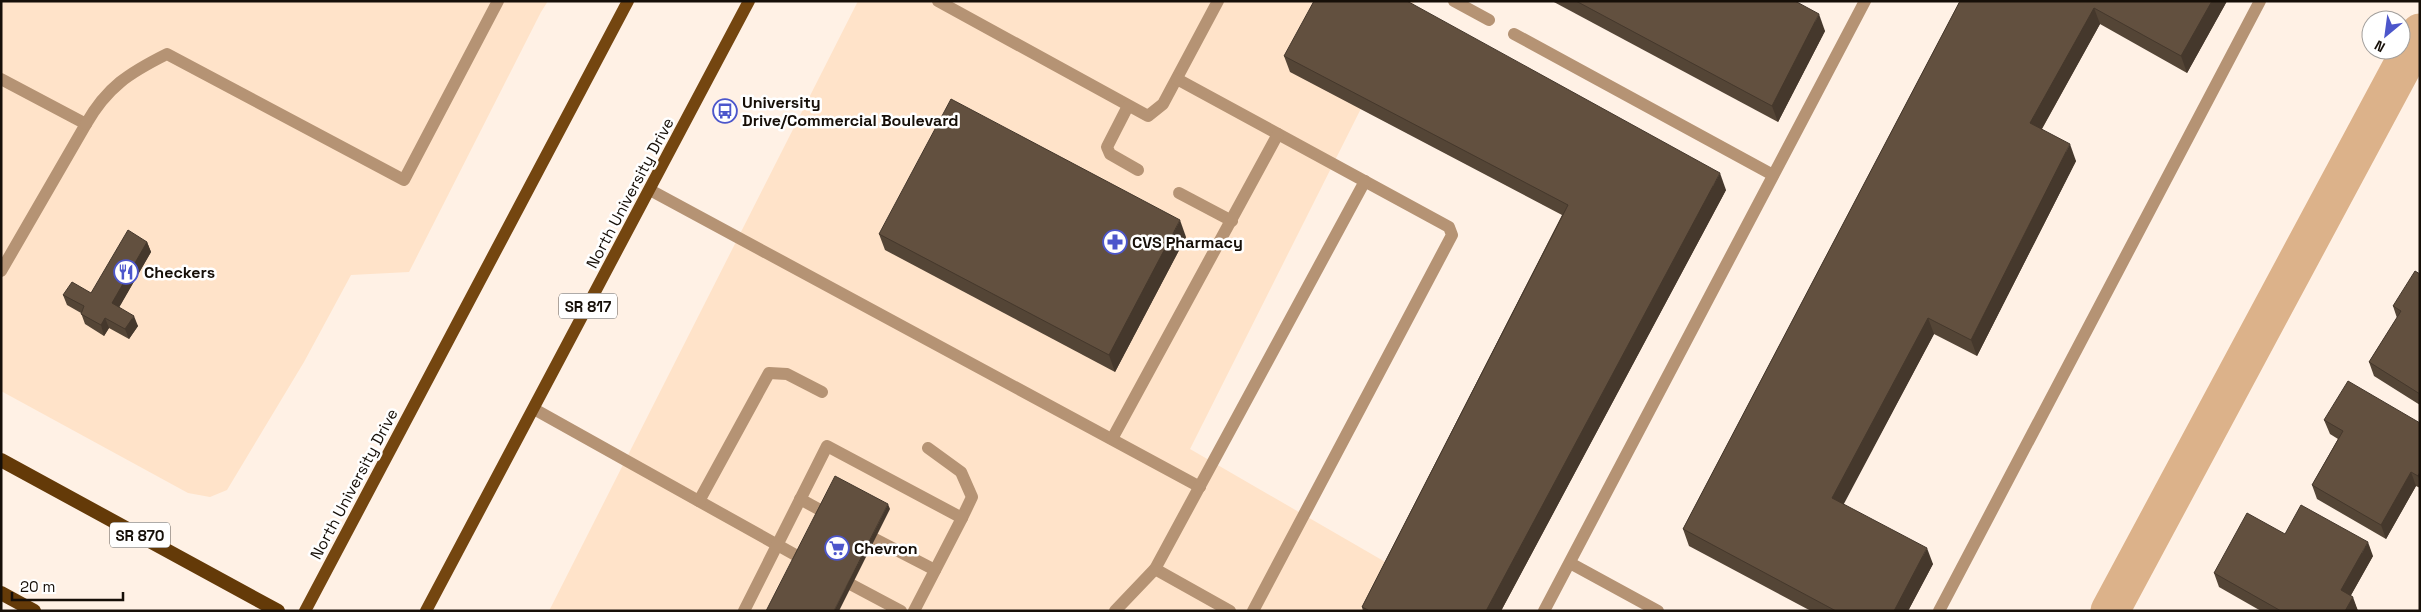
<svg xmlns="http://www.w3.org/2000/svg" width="2421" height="612" font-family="'Space Grotesk',sans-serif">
  <rect width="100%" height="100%" fill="#fff1e5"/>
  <g fill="#ffe3c9">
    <path d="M1,1H548L541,12L409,272L351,275L304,362L227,490L210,497L188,493L1,391Z"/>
    <path d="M858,1H1415L1190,449L1470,611H549Z"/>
  </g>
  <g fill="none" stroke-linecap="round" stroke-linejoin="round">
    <path stroke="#dcb28a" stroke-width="39" d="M2110,611L2420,33"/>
    <g stroke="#b59374" stroke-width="12">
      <path d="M938,1L1148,116L1163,104L1218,1"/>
      <path d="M1454,1L1489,20"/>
      <path d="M1514,34L1773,175"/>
      <path d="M1,79L86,124L1,271"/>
      <path d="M1177,79L1449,227L1452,235L1253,611"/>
      <path d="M1128,106L1107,147L1110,154L1138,170"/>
      <path d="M86,124C107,87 129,73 167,54L404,180L498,1"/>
      <path d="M650,190L1200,487"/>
      <path d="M1179,193L1232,221"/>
      <path d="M534,409L799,557"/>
      <path d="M1112,439L1278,134"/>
      <path d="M928,448L961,472L972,497L962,518"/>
      <path d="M800,499L822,511"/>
      <path d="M699,501L769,373L787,374L822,392"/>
      <path d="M875,539L935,570"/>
      <path d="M1570,563L1658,611"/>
      <path d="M1155,569L1230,611"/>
      <path d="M852,585L901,611"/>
      <path d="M744,611L827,446L962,518L914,611"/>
      <path d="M1115,611L1155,569L1365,181"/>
      <path d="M1544,611L1865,1"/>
      <path d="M1939,611L2260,1"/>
    </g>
    <g stroke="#744610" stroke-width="12">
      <path d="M305,611L628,1"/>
      <path d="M426,611L749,1"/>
    </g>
    <g stroke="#643a08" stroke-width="14">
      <path d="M1,460L278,611"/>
      <path d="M1,593L34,611"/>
    </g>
  </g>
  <g fill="#544536">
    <path d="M1552,1H1795L1825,31L1778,122Z"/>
    <path d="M1960,1H2227L2187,73L2100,24L2042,129L2076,161L1977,356L1934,334L1843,504L1933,564L1908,611H1811L1689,546L1683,529Z"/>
    <path d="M1284,56L1726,190L1501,611H1363L1362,607L1562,215L1290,72Z"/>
    <path d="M879,234L1186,237L1115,372L885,250Z"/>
    <path d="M147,242L151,252L119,307L138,326L129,339L109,328L104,336L85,324L81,313L67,305L63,295L91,293Z"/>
    <path d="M2420,274V405L2374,376L2369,362L2397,318L2393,306Z"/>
    <path d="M2324,420L2420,423V488L2416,486L2386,539L2317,499L2312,485L2338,439L2330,434Z"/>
    <path d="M2285,534L2373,556L2351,595L2358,611H2261L2219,587L2214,573Z"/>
  </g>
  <g fill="#45382c">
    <path d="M2212,1H2227L2187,73L2181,56Z"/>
    <path d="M2094,8L2100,24L2036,139L2030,123Z"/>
    <path d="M1819,14L1825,31L1778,122L1772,106Z"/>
    <path d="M2070,144L2076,161L1977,356L1971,340Z"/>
    <path d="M1720,173L1726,190L1501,611H1486Z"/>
    <path d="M1180,220L1186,237L1115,372L1109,355Z"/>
    <path d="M147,242L151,252L116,313L112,303Z"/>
    <path d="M134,316L138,326L129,339L125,329Z"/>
    <path d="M105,318L109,328L104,336L101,325Z"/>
    <path d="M1928,318L1934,334L1838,515L1832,498Z"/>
    <path d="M2411,472L2416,486L2386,539L2381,525Z"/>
    <path d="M2420,472V481L2418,476Z"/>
    <path d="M888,504L890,509L839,611H834Z"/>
    <path d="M2368,542L2373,556L2346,604L2341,590Z"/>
    <path d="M1927,548L1933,564L1908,611H1894Z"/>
    <path d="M2353,597L2358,611H2345Z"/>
  </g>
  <g fill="#62503f" stroke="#45382c">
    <path d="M1314,1H1407L1720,173L1486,611H1370L1362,607L1568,205L1284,56Z"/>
    <path d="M1576,1H1795L1819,14L1772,106Z"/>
    <path d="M1960,1H2212L2181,56L2094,8L2030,123L2070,144L1971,340L1928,318L1832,498L1927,548L1894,611H1836L1683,529Z"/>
    <path d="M951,99L1180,220L1109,355L879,234Z"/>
    <path d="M128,230L147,242L112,303L134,316L125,329L105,318L101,325L81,314L84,306L63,295L72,282L91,293Z"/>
    <path d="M2415,271L2420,274V394L2369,362L2401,311L2393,306Z"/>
    <path d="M2348,381L2420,423V472L2418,476L2411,472L2381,525L2312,485L2343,431L2324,420Z"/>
    <path d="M835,476L888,504L834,611H766Z"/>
    <path d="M2301,505L2368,542L2341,590L2353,597L2345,611H2281L2214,573L2247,513L2285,534Z"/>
  </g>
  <defs>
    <g id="bus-ring" transform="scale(1.25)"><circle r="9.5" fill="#fff" stroke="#4c56cb" stroke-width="1.5"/><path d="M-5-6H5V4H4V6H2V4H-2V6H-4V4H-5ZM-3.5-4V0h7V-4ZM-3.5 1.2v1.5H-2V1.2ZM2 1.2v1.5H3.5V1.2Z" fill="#4c56cb"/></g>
    <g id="pharmacy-ring" transform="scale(1.25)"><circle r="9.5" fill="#fff" stroke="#4c56cb" stroke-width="1.5"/><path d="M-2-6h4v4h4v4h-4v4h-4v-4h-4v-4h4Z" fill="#4c56cb"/></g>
    <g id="restaurant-ring" transform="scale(1.25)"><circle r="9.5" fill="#fff" stroke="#4c56cb" stroke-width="1.5"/><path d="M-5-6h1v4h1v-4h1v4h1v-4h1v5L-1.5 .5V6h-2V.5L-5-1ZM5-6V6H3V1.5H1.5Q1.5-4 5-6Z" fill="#4c56cb"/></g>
    <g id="supermarket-ring" transform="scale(1.25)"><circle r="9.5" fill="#fff" stroke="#4c56cb" stroke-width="1.5"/><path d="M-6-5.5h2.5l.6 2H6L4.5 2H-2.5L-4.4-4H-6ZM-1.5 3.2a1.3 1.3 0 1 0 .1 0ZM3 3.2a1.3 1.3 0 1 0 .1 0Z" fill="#4c56cb"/></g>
  </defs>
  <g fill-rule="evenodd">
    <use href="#bus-ring" x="725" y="111"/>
    <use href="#pharmacy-ring" x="1115" y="242"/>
    <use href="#restaurant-ring" x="126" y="272"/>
    <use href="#supermarket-ring" x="837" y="548"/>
  </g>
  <g text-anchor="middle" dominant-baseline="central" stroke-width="5" stroke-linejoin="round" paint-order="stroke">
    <g fill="#fff" stroke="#5c5752" stroke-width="1">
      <rect x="559" y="293.5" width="58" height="25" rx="4"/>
      <rect x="110" y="522.5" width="60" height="25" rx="4"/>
    </g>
    <g font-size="15" font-weight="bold" fill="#160f08">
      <text x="588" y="306">SR 817</text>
      <text x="140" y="535">SR 870</text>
    </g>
    <g font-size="16" font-weight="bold" fill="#160f08" stroke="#fff" text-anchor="start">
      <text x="742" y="102">University<tspan x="742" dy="18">Drive/Commercial Boulevard</tspan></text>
      <text x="1132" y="242">CVS Pharmacy</text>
      <text x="144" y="272">Checkers</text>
      <text x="854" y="548">Chevron</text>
    </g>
    <g font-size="16" fill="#160f08" stroke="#fff">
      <text transform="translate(630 193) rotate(-62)">North University Drive</text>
      <text transform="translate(354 484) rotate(-62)">North University Drive</text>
    </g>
  </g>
  <rect width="2421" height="612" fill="none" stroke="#160f08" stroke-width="5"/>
  <g transform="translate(2386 35) rotate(209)"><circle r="24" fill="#ffffff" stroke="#a29f9c"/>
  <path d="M0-4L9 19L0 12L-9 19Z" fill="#4c56cb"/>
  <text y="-8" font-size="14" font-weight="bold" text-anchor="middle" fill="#160f08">N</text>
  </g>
  <path d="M12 592v8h111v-8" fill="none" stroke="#160f08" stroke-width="2.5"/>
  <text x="20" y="592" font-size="15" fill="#160f08" stroke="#ffffff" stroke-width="4" paint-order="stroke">20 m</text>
</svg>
